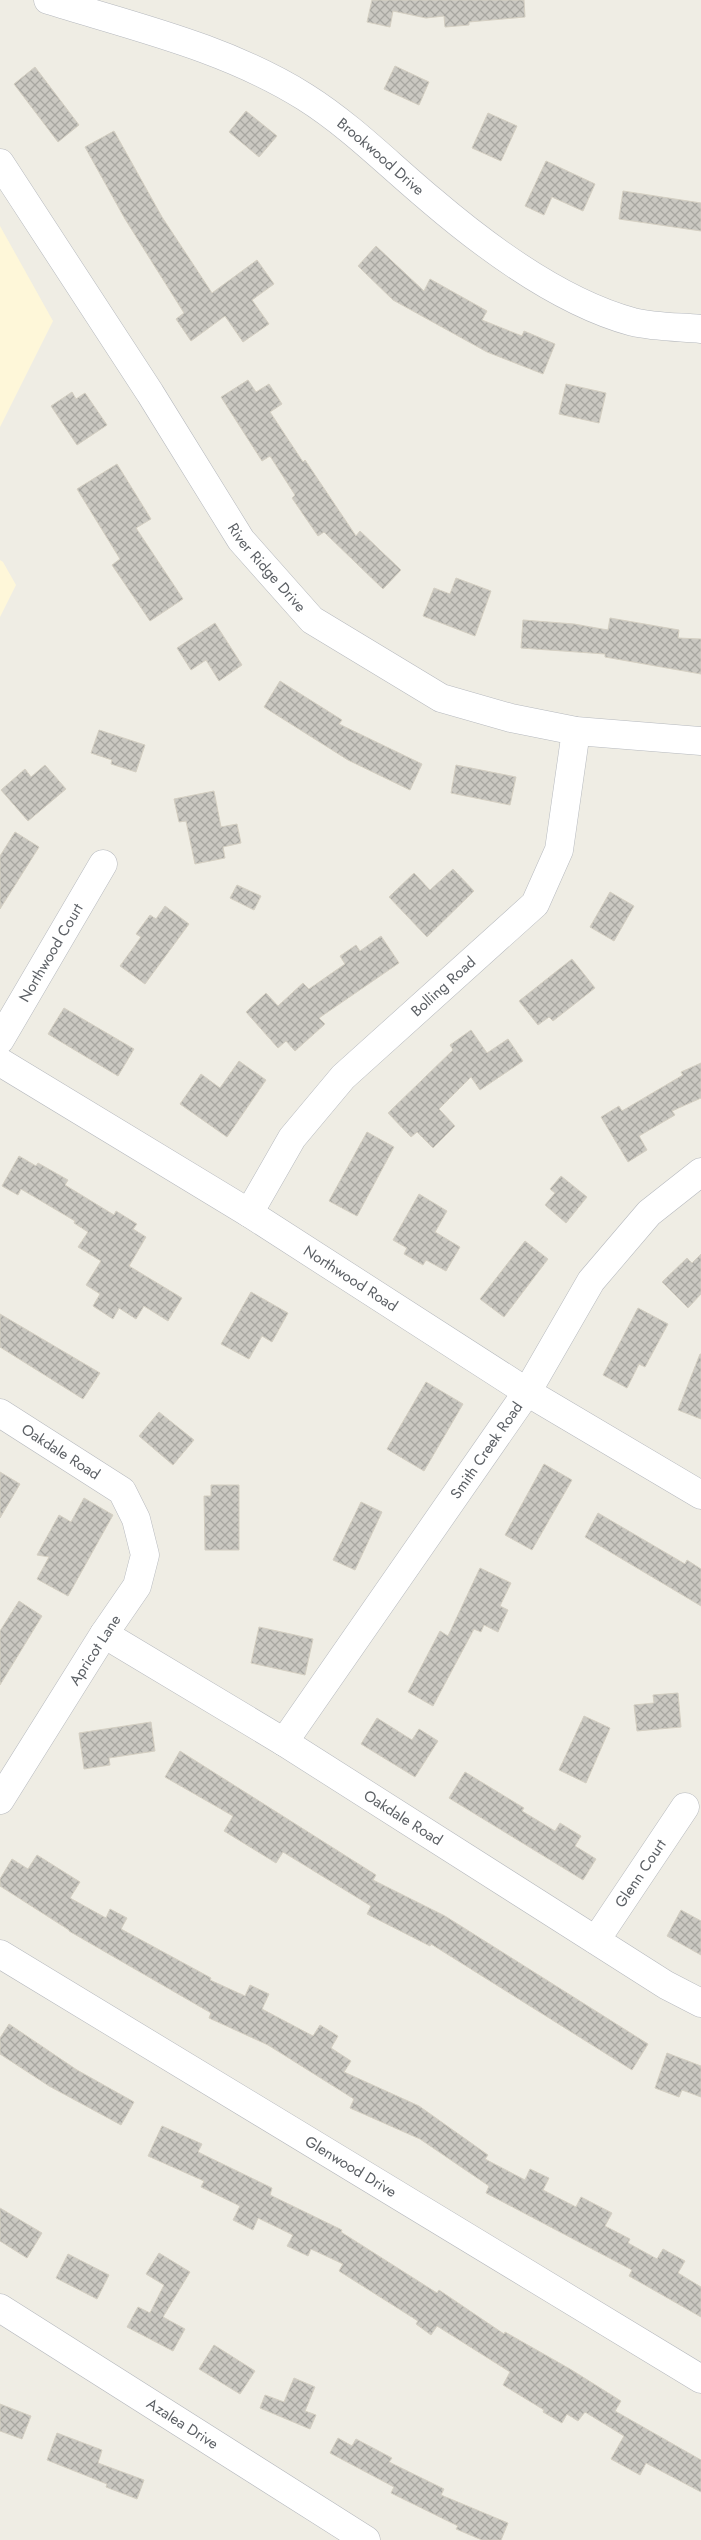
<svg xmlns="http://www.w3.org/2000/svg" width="701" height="2540" font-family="Jost,sans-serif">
  <defs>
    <pattern id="building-cross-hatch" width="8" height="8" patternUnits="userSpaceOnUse" patternTransform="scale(1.25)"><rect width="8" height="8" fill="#cac8c1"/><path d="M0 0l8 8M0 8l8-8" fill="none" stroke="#a7a6a0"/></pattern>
  </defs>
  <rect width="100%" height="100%" fill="#efede4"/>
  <g fill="#fef7d9">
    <path d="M0,226L53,321L0,427Z"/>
    <path d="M0,560L3,562L16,585L0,617Z"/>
  </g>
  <g fill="url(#building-cross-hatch)" stroke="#d4cfc2">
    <path d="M372,0H524L525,17L469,22V25L445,27L444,16L426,18L393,11L390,27L367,22Z"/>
    <path d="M395,66L429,82L419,105L384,89Z"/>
    <path d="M35,67L79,125L58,142L14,84Z"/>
    <path d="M246,111L277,136L259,157L229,132Z"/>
    <path d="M488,113L517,126L501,161L472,148Z"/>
    <path d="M114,131L162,217L212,293L257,260L274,284L252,300L269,324L243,342L225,316L191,341L176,319L184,313L125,219L85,147Z"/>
    <path d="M546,161L595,184L583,211L552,197L544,215L525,206Z"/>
    <path d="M623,191L701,203V231L619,219Z"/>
    <path d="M376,246L424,291L430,279L487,311L482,320L522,336L524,331L555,344L543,374L487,352L393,300L358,266Z"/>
    <path d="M248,380L256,392L269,384L282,404L270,412L303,462L305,460L356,536L360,531L401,570L383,589L324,532L318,536L292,498L295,495L270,456L262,461L221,397Z"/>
    <path d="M566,384L606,393L599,423L559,414Z"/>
    <path d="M72,392L76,399L85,393L107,425L77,445L51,406Z"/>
    <path d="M117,464L151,519L136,528L183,599L150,621L112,565L120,559L77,489Z"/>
    <path d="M456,578L491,591L475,636L423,616L434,588L450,594Z"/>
    <path d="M610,618L679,630L678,638L701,639V674L605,657V654L521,648L523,620L574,624L608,630Z"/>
    <path d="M215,623L242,665L219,681L206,660L191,670L177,648Z"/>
    <path d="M280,681L342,720L339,724L422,764L410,790L348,760L264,707Z"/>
    <path d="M99,730L145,745L136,772L111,764L112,760L91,753Z"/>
    <path d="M45,765L66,789L28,821L1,790L25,769L31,777Z"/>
    <path d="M456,765L516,777L510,805L451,793Z"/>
    <path d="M214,791L221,827L237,824L241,843L223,847L225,858L195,864L186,821L179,822L174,799Z"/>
    <path d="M15,832L39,847L0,909V856Z"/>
    <path d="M453,869L474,891L427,937L389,897L414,873L430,890Z"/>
    <path d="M237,885L261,896L254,910L230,898Z"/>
    <path d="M610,892L634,906L614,941L590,927Z"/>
    <path d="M165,906L189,924L145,984L120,966L141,937L136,934L150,915L156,919Z"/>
    <path d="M381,936L399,963L319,1018L325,1024L295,1051L286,1041L278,1048L246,1012L266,993L278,1006L303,983L309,989L345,964L340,956L356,945L360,951Z"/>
    <path d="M572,959L595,988L553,1021L549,1017L538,1025L519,1001Z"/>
    <path d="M64,1008L134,1049L118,1076L48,1034Z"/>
    <path d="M471,1030L487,1053L508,1039L523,1061L480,1090L471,1077L439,1109L455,1126L433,1148L417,1132L411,1137L388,1113L453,1050L450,1045Z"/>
    <path d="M239,1061L266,1080L227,1137L180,1104L201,1074L220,1088Z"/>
    <path d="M701,1063V1098L672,1111L675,1115L639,1136L647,1150L628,1162L601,1117L619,1106L622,1111L683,1075L681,1072Z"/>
    <path d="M367,1132L394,1147L357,1216L329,1201Z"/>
    <path d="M19,1156L36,1166L38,1163L68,1180L65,1185L114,1215L116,1211L137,1224L133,1229L146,1237L129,1266L182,1298L168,1321L144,1306L136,1319L119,1308L113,1319L93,1306L100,1294L86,1285L101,1261L78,1247L88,1232L74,1223L75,1221L21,1189L18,1195L2,1186Z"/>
    <path d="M561,1176L587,1197L566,1223L545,1205L555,1193L550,1189Z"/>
    <path d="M419,1194L447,1211L435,1232L460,1247L446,1271L426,1260L423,1265L404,1254L407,1248L393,1240Z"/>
    <path d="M525,1241L548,1259L504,1317L480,1299Z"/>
    <path d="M701,1254V1294L688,1308L662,1282L687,1258L692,1263Z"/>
    <path d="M251,1292L288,1313L272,1342L262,1336L249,1359L221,1344Z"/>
    <path d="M638,1308L668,1324L645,1367L639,1364L627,1388L603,1375Z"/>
    <path d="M0,1314L100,1373L83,1399L0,1347Z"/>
    <path d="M700,1354H701V1419L678,1410Z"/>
    <path d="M426,1382L463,1404L424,1471L387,1449Z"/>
    <path d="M159,1412L194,1440L173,1465L139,1436Z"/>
    <path d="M544,1464L572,1480L532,1550L505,1535Z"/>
    <path d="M0,1472L20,1484L0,1518Z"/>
    <path d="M211,1485H239V1550H205L204,1496H211Z"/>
    <path d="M84,1498L113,1515L68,1596L37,1579L49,1557L37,1555L59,1515L71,1522Z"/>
    <path d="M361,1502L382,1512L355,1570L333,1560Z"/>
    <path d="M598,1513L685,1564L687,1560L701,1569V1606L585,1537Z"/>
    <path d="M480,1568L511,1583L500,1606L508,1610L498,1632L484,1625L481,1632L474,1629L433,1706L408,1692L440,1631L448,1636Z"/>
    <path d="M19,1601L42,1616L0,1685V1631Z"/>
    <path d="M259,1627L313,1639L305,1675L251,1663Z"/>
    <path d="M678,1693L681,1727L637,1731L634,1705L654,1703L653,1695Z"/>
    <path d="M584,1716L610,1728L586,1783L559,1770Z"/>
    <path d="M377,1718L412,1740L419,1729L438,1741L415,1777L361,1744Z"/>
    <path d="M151,1722L155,1751L109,1758L110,1765L84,1769L79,1733Z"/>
    <path d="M180,1751L376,1875L373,1880L445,1916L648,2044L632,2070L431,1944L430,1946L367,1914L371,1906L283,1852L276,1863L224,1831L233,1816L165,1777Z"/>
    <path d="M465,1772L524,1808L522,1811L555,1831L560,1823L581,1836L575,1846L596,1859L583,1880L449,1798Z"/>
    <path d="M37,1855L80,1882L70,1898L106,1918L110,1909L127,1918L121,1929L211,1978L210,1980L245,1996L250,1985L269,1994L262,2009L313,2036L320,2025L338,2036L331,2048L351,2061L344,2072L419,2106L488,2155L485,2159L525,2180L530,2169L549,2178L543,2190L576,2207L581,2197L612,2213L605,2226L630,2239L628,2243L657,2259L663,2249L685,2261L678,2273L701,2287V2317L629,2276L632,2270L486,2193L489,2186L420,2139L350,2108L354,2099L268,2045L209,2018L211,2013L69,1931V1930L0,1886V1879L12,1859L28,1869Z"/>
    <path d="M681,1910L701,1921V1955L667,1936Z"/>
    <path d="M9,2024L77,2070L134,2102L121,2125L49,2086L0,2054V2038Z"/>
    <path d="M667,2053L701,2066V2097L682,2090L679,2097L655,2088Z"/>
    <path d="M162,2126L202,2144L198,2152L272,2188L270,2195L342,2230L341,2232L437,2293L439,2290L504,2334L505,2332L570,2369L621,2401L615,2411L701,2460V2492L646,2463L640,2475L611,2459L624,2436L585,2412L578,2421L567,2414L562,2423L543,2412L544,2410L503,2385L510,2372L437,2326L431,2335L416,2324L418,2321L339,2271L343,2264L311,2249L308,2256L287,2246L293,2235L258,2218L253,2230L233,2220L240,2206L201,2187L204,2181L148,2156Z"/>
    <path d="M0,2208L42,2233L27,2258L0,2241Z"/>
    <path d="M159,2253L190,2272L163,2317L185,2329L173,2351L127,2327L138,2307L150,2313L164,2285L146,2274Z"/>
    <path d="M68,2254L109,2275L97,2299L56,2278Z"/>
    <path d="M214,2345L255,2371L240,2394L199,2369Z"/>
    <path d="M294,2378L315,2387L305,2411L316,2415L310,2429L260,2408L265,2395L284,2402Z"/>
    <path d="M0,2404L31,2416L22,2439L0,2431Z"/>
    <path d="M57,2433L102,2450L98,2463L144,2480L137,2499L106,2487L107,2484L47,2460Z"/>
    <path d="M338,2438L352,2446L356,2439L392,2458L389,2462L444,2489L441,2495L508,2523L501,2540H482L456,2529L458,2526L391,2493L394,2487L330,2453Z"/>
  </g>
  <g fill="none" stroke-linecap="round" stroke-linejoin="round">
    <g stroke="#b6b9be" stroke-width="29">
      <g id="minor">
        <path id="s1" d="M48,0C135,27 227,48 305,97C351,126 389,165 431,200C486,247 562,303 633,322C654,327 679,327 701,329"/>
        <path id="s2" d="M0,163L150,393L241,540L312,620L441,698L511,718L576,731L701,741"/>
        <path id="s3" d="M0,1040L103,864"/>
        <path id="s4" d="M0,1062L249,1213L527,1392L701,1495"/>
        <path id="s5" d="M249,1213L292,1138L343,1077L535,904L559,850L576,731"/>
        <path id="s6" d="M0,1413L122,1491L136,1519L145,1555L137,1586L104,1634L0,1800"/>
        <path id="s7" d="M104,1634L284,1742L666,1985L701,2003"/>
        <path id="s8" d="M284,1742L527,1392L591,1281L649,1213L701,1172"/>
        <path id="s9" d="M596,1940L685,1807"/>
        <path id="s10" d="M0,1954L701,2379"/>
        <path id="s11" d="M0,2308L366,2540"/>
      </g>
    </g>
    <use href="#minor" stroke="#fff" stroke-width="28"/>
  </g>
  <g text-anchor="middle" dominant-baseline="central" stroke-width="5" stroke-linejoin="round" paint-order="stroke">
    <g font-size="15" fill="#5c6065" stroke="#fff">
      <text stroke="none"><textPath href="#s1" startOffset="372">Brookwood Drive</textPath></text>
      <text stroke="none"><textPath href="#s2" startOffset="485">River Ridge Drive</textPath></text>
      <text stroke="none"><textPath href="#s3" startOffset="101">Northwood Court</textPath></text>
      <text stroke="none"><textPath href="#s5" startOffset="301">Bolling Road</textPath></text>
      <text stroke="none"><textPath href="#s4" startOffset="412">Northwood Road</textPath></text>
      <text stroke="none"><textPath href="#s8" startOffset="355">Smith Creek Road</textPath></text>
      <text stroke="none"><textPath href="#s6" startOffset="72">Oakdale Road</textPath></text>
      <text transform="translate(95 1650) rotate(-57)">Apricot Lane</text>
      <text stroke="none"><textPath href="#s7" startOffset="351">Oakdale Road</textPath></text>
      <text stroke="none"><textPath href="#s9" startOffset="80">Glenn Court</textPath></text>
      <text stroke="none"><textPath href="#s10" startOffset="410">Glenwood Drive</textPath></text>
      <text stroke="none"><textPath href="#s11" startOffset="216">Azalea Drive</textPath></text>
    </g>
  </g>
</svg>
